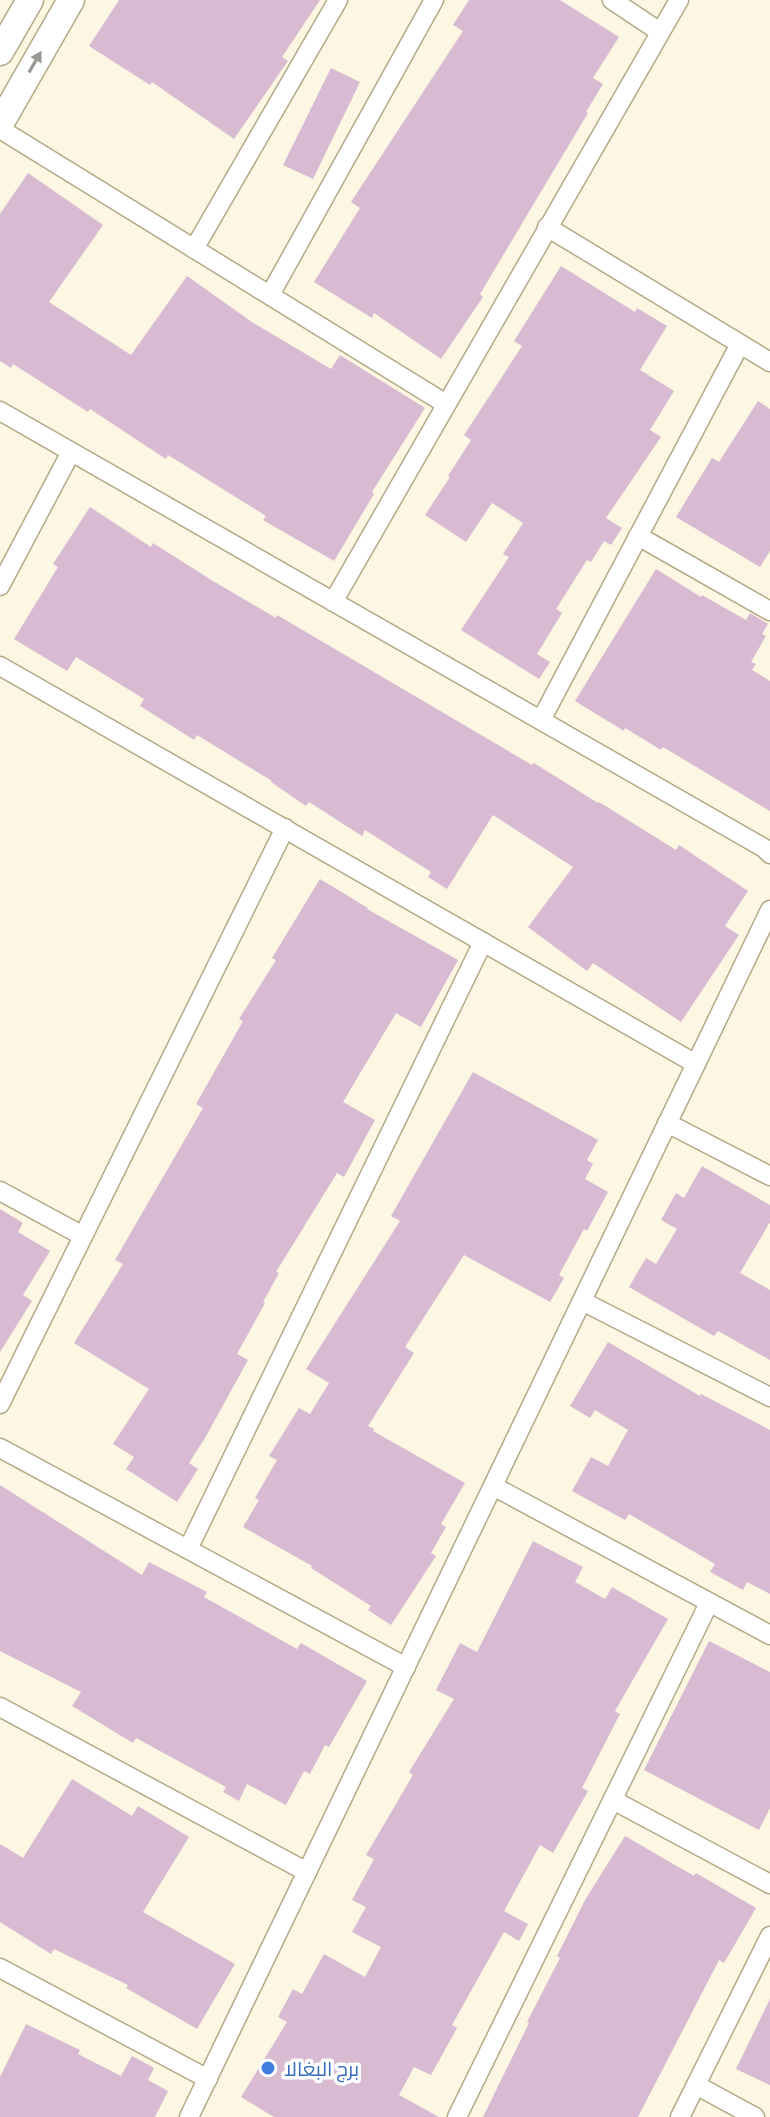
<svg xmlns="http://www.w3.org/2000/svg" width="770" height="2117" font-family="Barlow,Cairo,sans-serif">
  <rect width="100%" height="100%" fill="#fdf6e2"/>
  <g fill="#d8bad3">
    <path d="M119,0H320L282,57L288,61L234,139L152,82L150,85L89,46Z"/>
    <path d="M469,0H560L619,37L593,78L603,84L586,112L588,113L480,294L483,297L441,359L374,313L372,318L314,282L360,208L351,202L463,31L453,25Z"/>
    <path d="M331,68L360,82L313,179L283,165Z"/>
    <path d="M28,173L103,225L49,302L131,355L187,276L252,322L331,369L340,355L425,408L372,492L374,494L334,561L263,520L266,516L168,455L166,459L90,409L88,412L13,364L11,368L0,361V214Z"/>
    <path d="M561,266L635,312L637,308L667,326L640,370L674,391L650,430L661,437L606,518L622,528L611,545L604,541L591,562L587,560L556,609L562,613L537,654L550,662L539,679L461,630L509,557L503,554L523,523L492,503L466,542L425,515L450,477L448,476L471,440L464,435L522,346L514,341Z"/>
    <path d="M758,401L770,409V551L760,567L676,517L712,458L719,462Z"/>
    <path d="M90,507L151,547L153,543L213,581L276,618L277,615L532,765L534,763L598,803L599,802L676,850L679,845L748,891L725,926L739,935L681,1022L593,963L587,971L528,927L573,867L493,815L447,889L428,877L431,872L365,830L362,836L309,802L306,806L271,782L272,781L197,735L194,740L140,706L144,699L76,657L67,671L14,639L58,567L53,564Z"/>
    <path d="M656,569L701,597L702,595L746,620L750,613L768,624L762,634L766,636L751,662L756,664L752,670L770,681V811L663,747L661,750L625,728L624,731L575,701Z"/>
    <path d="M320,879L368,908L367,909L458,960L421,1027L396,1013L343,1102L375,1120L344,1177L337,1173L276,1272L279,1273L263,1302L265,1303L237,1354L248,1360L205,1438L189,1463L198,1469L177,1502L126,1469L134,1457L113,1444L149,1389L74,1343L123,1264L115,1260L203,1108L196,1104L243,1021L239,1019L276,960L272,958Z"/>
    <path d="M473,1072L598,1140L587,1160L593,1164L585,1179L608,1192L587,1231L584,1229L559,1275L564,1278L550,1302L464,1255L405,1347L414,1353L368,1426L374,1429L373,1431L465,1483L441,1524L446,1527L431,1553L436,1556L391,1625L368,1610L371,1606L311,1568L312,1566L243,1527L259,1500L255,1498L277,1460L269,1456L299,1408L310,1414L329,1383L306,1369L400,1221L391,1216Z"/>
    <path d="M702,1166L770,1205V1222L740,1273L770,1290V1360L718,1331L714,1336L629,1287L646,1258L656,1264L677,1229L661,1220L676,1193L684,1198Z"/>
    <path d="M0,1209L23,1223L18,1232L50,1251L23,1295L32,1301L0,1352Z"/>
    <path d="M608,1342L700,1396L701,1394L770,1430V1594L747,1582L743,1590L710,1572L715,1564L629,1514L625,1520L572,1491L591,1457L608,1466L628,1430L595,1410L590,1418L570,1406Z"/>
    <path d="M0,1485L142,1575L149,1562L207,1592L204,1597L297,1649L301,1643L367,1681L329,1747L325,1745L310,1774L304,1771L286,1805L247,1784L239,1801L223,1792L226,1787L136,1738L133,1743L72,1706L81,1692L0,1651Z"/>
    <path d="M533,1541L583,1567L575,1582L605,1599L612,1587L668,1619L615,1711L620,1714L582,1788L588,1791L553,1853L540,1845L504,1911L528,1924L519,1941L504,1932L452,2025L457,2028L431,2075L414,2067L399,2095L439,2117H274L241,2097L287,2022L278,2017L293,1989L302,1994L324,1954L365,1977L381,1947L352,1932L366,1907L352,1900L374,1859L366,1855L413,1775L409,1772L454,1699L436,1690L460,1643L477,1652Z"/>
    <path d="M709,1641L770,1672V1808L759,1830L644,1770Z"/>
    <path d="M72,1779L132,1816L138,1806L189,1837L143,1912L235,1964L197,2029L126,1988L128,1985L54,1949L51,1954L0,1922V1844L23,1858Z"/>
    <path d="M625,1836L694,1876L696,1873L756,1908L724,1963L719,1960L638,2117H483L529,2023L527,2022L560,1958L557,1956L585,1900Z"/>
    <path d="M770,1999V2085L736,2069Z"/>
    <path d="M26,2024L80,2050L78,2054L121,2076L132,2056L154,2068L148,2080L168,2091L155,2117H0V2077Z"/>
  </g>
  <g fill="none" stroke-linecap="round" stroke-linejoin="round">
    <g stroke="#b4a888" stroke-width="21">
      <g id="street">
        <path d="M612,0L660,32"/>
        <path d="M0,129L446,404"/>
        <path d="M547,227L770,362"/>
        <path d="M194,249L338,0"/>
        <path d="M270,295L434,0"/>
        <path d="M0,411L764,848L770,854"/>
        <path d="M638,536L770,611"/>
        <path d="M0,586L71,452"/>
        <path d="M333,602L679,0"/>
        <path d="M0,666L696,1064"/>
        <path d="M541,720L740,344"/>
        <path d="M667,1123L770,1176"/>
        <path d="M0,1191L83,1236"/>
        <path d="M582,1301L770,1397"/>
        <path d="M0,1404L285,828"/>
        <path d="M0,1448L406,1667"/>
        <path d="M493,1486L770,1635"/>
        <path d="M188,1549L483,942"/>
        <path d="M0,1707L307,1872"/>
        <path d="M613,1800L770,1884"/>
        <path d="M0,1968L208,2079"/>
        <path d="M696,2085L755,2117"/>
        <path d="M189,2117L770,910"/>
        <path d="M457,2117L709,1603"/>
        <path d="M680,2117L770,1936"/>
      </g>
    </g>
    <g stroke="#b4a888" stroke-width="29">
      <g id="secondary">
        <path d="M0,52L30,0"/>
        <path d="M0,124L71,0"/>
      </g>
    </g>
    <use href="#street" stroke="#fff" stroke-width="18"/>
    <use href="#secondary" stroke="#fff" stroke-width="26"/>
  </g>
  <defs><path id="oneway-solid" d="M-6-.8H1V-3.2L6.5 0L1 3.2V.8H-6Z" transform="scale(2)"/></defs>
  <use fill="#989690" href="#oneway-solid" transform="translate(35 62) rotate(-60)"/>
  <circle fill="#3f7fe0" stroke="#fff" stroke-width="3" cx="268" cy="2068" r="8"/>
  <g text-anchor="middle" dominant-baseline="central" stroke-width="7" stroke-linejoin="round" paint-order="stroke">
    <g font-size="20" fill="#366cbe" stroke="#fff" text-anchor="start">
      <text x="284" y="2068">برج البغالا</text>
    </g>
  </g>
</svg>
